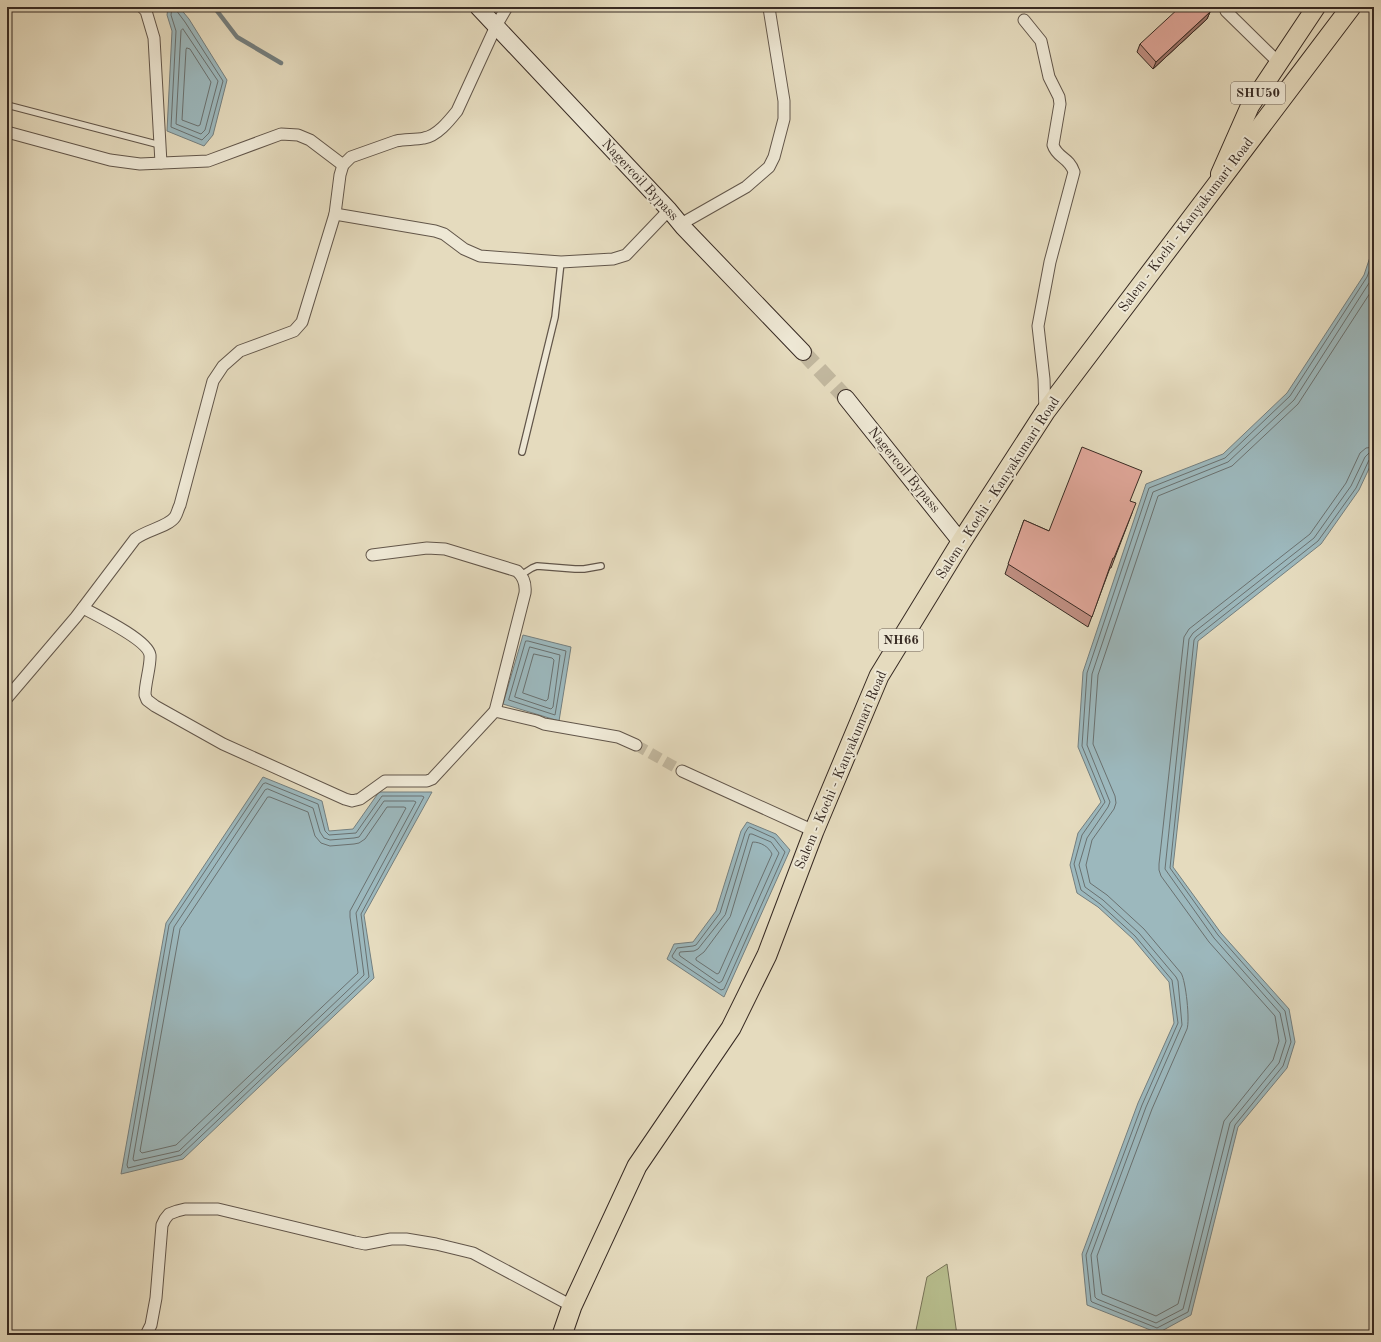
<svg xmlns="http://www.w3.org/2000/svg" width="1381" height="1342" font-family="'Old Standard TT',serif">
  <rect width="100%" height="100%" fill="#e5dbbe"/>
  <filter id="stains"><feTurbulence type="fractalNoise" baseFrequency=".005" numOctaves="4"/><feColorMatrix values="0 0 0 0 .2 0 0 0 0 .09 0 0 0 0 .02 0 0 0 .5 -.17"/></filter>
  <radialGradient id="worn" r=".72"><stop offset=".6" stop-color="#630" stop-opacity="0"/><stop offset="1" stop-color="#630" stop-opacity=".3"/></radialGradient>
  <path fill="#b8bf8f" stroke="#787459" d="M947,1264L957,1335H915L927,1277Z"/>
  <g fill="#9cb8bd" stroke="#747f7f">
    <path d="M168,7H179L189,19L227,80L213,135L204,146L167,131L172,31L167,15Z"/>
    <path d="M1374,245V458L1359,490L1321,544L1198,641L1173,867L1221,933L1289,1009L1295,1042L1287,1068L1238,1127L1191,1315L1158,1333L1087,1305L1082,1254L1138,1103L1174,1023L1169,982L1133,939L1098,907L1077,893L1070,865L1078,833L1101,802L1078,747L1083,672L1146,484L1223,454L1287,393L1364,275Z"/>
    <path d="M523,635L571,647L559,721L503,704Z"/>
    <path d="M263,777L322,801L329,831L353,829L379,792H432L364,915L374,978L183,1159L121,1174L166,923Z"/>
    <path d="M747,822L776,834L790,850L724,997L667,959L674,944L693,942L716,911L741,831Z"/>
  </g>
  <g fill="none" stroke-linecap="round" stroke-linejoin="round">
    <g stroke="#6a7170" stroke-width="1">
      <path d="M172,7L171,15L176,31L171,127L202,140L209,133L223,81L185,22L176,10V7"/>
      <path d="M183,29L218,81L205,130L201,134L176,124L181,31Z"/>
      <path d="M187,48L190,49L211,82L200,125L198,126L182,120L186,50Z"/>
      <path d="M1374,258L1367,277L1290,396L1225,458L1149,488L1087,673L1082,746L1105,802L1082,835L1074,864L1081,890L1100,904L1135,936L1172,980L1178,1023L1142,1105L1086,1255L1091,1301L1092,1302L1157,1328L1188,1312L1235,1125L1283,1066L1291,1042L1285,1011L1218,935L1170,868L1194,640L1196,637L1318,541L1356,488L1369,460L1374,458"/>
      <path d="M1374,273L1371,280L1294,400L1228,462L1153,492L1092,674L1087,745L1110,802L1108,807L1087,838L1079,865L1085,887L1103,900L1139,933L1176,977L1178,981L1182,1025L1146,1107L1091,1255L1095,1297L1097,1299L1156,1323L1183,1309L1230,1123L1279,1063L1286,1041L1280,1013L1214,938L1165,869L1189,639L1193,633L1314,538L1351,486L1365,457L1369,453H1374"/>
      <path d="M1374,287L1298,404L1232,466L1158,496L1098,675L1093,744L1115,796L1116,803L1114,809L1092,840L1086,865L1090,883L1107,895L1144,929L1181,973C1186,981 1190,1021 1187,1029L1152,1109L1097,1256L1102,1294L1156,1316L1178,1304L1224,1121L1273,1060L1279,1041L1275,1016L1209,942L1161,876L1159,870V864L1184,637L1189,629L1310,534L1346,483L1360,453L1366,448L1374,447"/>
      <path d="M526,641H528L566,651L555,715L509,700Z"/>
      <path d="M530,647L560,655L553,707L551,709L515,697Z"/>
      <path d="M534,654L552,658L554,660L548,699L546,701L523,693Z"/>
      <path d="M266,783L318,804L325,831L329,835L356,833L382,796H422L424,797L361,914L369,977L181,1155L128,1168L127,1165L169,925L263,784Z"/>
      <path d="M268,789L313,808L320,832L324,838L330,840L354,838L359,837L384,801H414L416,802L356,913L364,975L179,1151L134,1161L133,1159L174,927L265,790Z"/>
      <path d="M268,797H270L308,812L315,836L321,843L330,846L354,844L359,843L365,839L387,807H404L406,808L350,911V917L358,973L176,1145L142,1153L140,1151L180,929Z"/>
      <path d="M750,827L774,838L785,852L724,989L721,990L673,958L672,956L677,948L693,946L696,945L720,913L745,833L748,828Z"/>
      <path d="M750,834H752L771,842L779,853L722,981L719,983L680,956L679,954L680,952L694,951L698,949L725,915Z"/>
      <path d="M753,842C761,842 769,847 772,854L719,973L717,974L696,960V958L704,952L730,917Z"/>
    </g>
    <path stroke="#747f7f" stroke-width="4.5" d="M214,7L237,37L281,63"/>
    <path stroke="#c2b89f" stroke-width="11" stroke-dasharray="11 5.5" stroke-linecap="butt" d="M636,745L682,771"/>
    <path stroke="#c2b89f" stroke-width="16" stroke-dasharray="16 8" stroke-linecap="butt" d="M803,352L846,398"/>
    <g stroke="#62564a" stroke-width="8">
      <g id="service">
        <path d="M7,105L160,145"/>
        <path d="M522,452L555,317L561,262"/>
        <path d="M521,575L532,568L537,566L575,569H584L601,566"/>
      </g>
    </g>
    <g stroke="#62564a" stroke-width="13">
      <g id="minor">
        <path d="M142,7L146,11L154,38L161,163"/>
        <path d="M1225,7L1226,11L1279,63"/>
        <path d="M1024,20L1041,41L1049,77L1059,97L1060,104L1053,145C1057,158 1069,157 1074,172L1050,262L1038,326L1044,379L1045,412"/>
        <path d="M7,132L110,160L140,164L208,161L281,134L298,135L310,140L343,165"/>
        <path d="M335,214L435,231L444,234L464,249L480,256L561,262L613,259L626,255L669,210"/>
        <path d="M681,224L746,187L769,167L774,157L784,119V101L769,8"/>
        <path d="M372,555L427,548L445,549L517,571C524,577 526,584 525,593L495,711"/>
        <path d="M83,608C96,615 148,640 150,655C151,665 145,683 145,695L147,700L155,706L223,744L345,799L352,801L360,799L385,781H427L432,779L495,711L537,721L544,724L618,737L636,745"/>
        <path d="M7,698L76,617L135,539C146,530 168,527 175,517C177,514 178,509 180,505L213,381L223,366L240,351L294,331L302,322L335,214L340,175L343,165L351,157L396,141C405,139 415,140 424,138C437,136 449,121 457,111L496,26L507,7"/>
        <path d="M682,771L814,831"/>
        <path d="M146,1335L151,1325L156,1298L162,1225L165,1219L169,1214L177,1211L185,1209H218L355,1242L365,1244L391,1239H406L436,1244L473,1253L572,1306"/>
      </g>
    </g>
    <g stroke="#372a23" stroke-width="18">
      <g id="secondary">
        <path d="M478,7L669,210L683,227L803,352"/>
        <path d="M846,398L961,542"/>
      </g>
    </g>
    <g stroke="#372a23" stroke-width="20">
      <path id="primary" d="M1220,174L1250,106L1316,7"/>
    </g>
    <g stroke="#372a23" stroke-width="21">
      <path id="trunk" d="M562,1335L572,1306L637,1166L731,1028L767,955L814,831L879,676L961,542L1045,412L1351,7"/>
    </g>
    <use href="#service" stroke="#eee8d5" stroke-width="5.5"/>
    <use href="#minor" stroke="#eee8d5" stroke-width="11"/>
    <use href="#secondary" stroke="#eee8d5" stroke-width="16"/>
    <use href="#primary" stroke="#e5dbbe" stroke-width="18"/>
    <use href="#trunk" stroke="#e5dbbe" stroke-width="19"/>
  </g>
  <g fill="#c19084" stroke="#372a23">
    <path d="M1210,12L1207,19L1153,69L1137,52L1140,44Z"/>
    <path d="M1374,139V152L1370,149Z"/>
    <path d="M1131,501L1132,513L1111,568H1110L1088,627L1005,574L1024,520L1049,531Z"/>
  </g>
  <path fill="#9d756c" stroke="#372a23" d="M1210,12L1207,19L1153,69L1156,62Z"/>
  <g fill="#e0a79a" stroke="#372a23">
    <path d="M1180,7H1205L1210,12L1156,62L1140,44Z"/>
    <path d="M1082,447L1142,471L1130,501L1136,503L1114,558H1113L1092,617L1008,564L1024,520L1049,531Z"/>
  </g>
  <g text-anchor="middle" dominant-baseline="central" stroke-width="4" stroke-linejoin="round" paint-order="stroke">
    <g fill="#eee8d5" stroke="#6e6358" stroke-width="1">
      <rect x="1231" y="82" width="54" height="22" rx="3"/>
      <rect x="879" y="629" width="44" height="22" rx="3"/>
    </g>
    <g font-size="13" font-weight="bold" fill="#372a23">
      <text x="1258" y="93">SHU50</text>
      <text x="901" y="640">NH66</text>
    </g>
    <g font-size="14" fill="#372a23" stroke="#eee8d5">
      <text transform="translate(640 180) rotate(47)">Nagercoil Bypass</text>
      <text transform="translate(1186 225) rotate(-53)">Salem - Kochi - Kanyakumari Road</text>
      <text transform="translate(904 470) rotate(51)">Nagercoil Bypass</text>
      <text transform="translate(998 488) rotate(-57)">Salem - Kochi - Kanyakumari Road</text>
      <text transform="translate(841 770) rotate(-67)">Salem - Kochi - Kanyakumari Road</text>
    </g>
  </g>
  <rect width="1381" height="1342" fill="none" stroke="#e5dbbe" stroke-width="24"/>
  <rect x="8" y="8" width="1365" height="1326" fill="none" stroke="#372a23" stroke-width="2"/>
  <rect x="12" y="12" width="1357" height="1318" fill="none" stroke="#372a23"/>
  <rect width="100%" height="100%" filter="url(#stains)"/>
  <rect width="100%" height="100%" fill="url(#worn)"/>
</svg>
